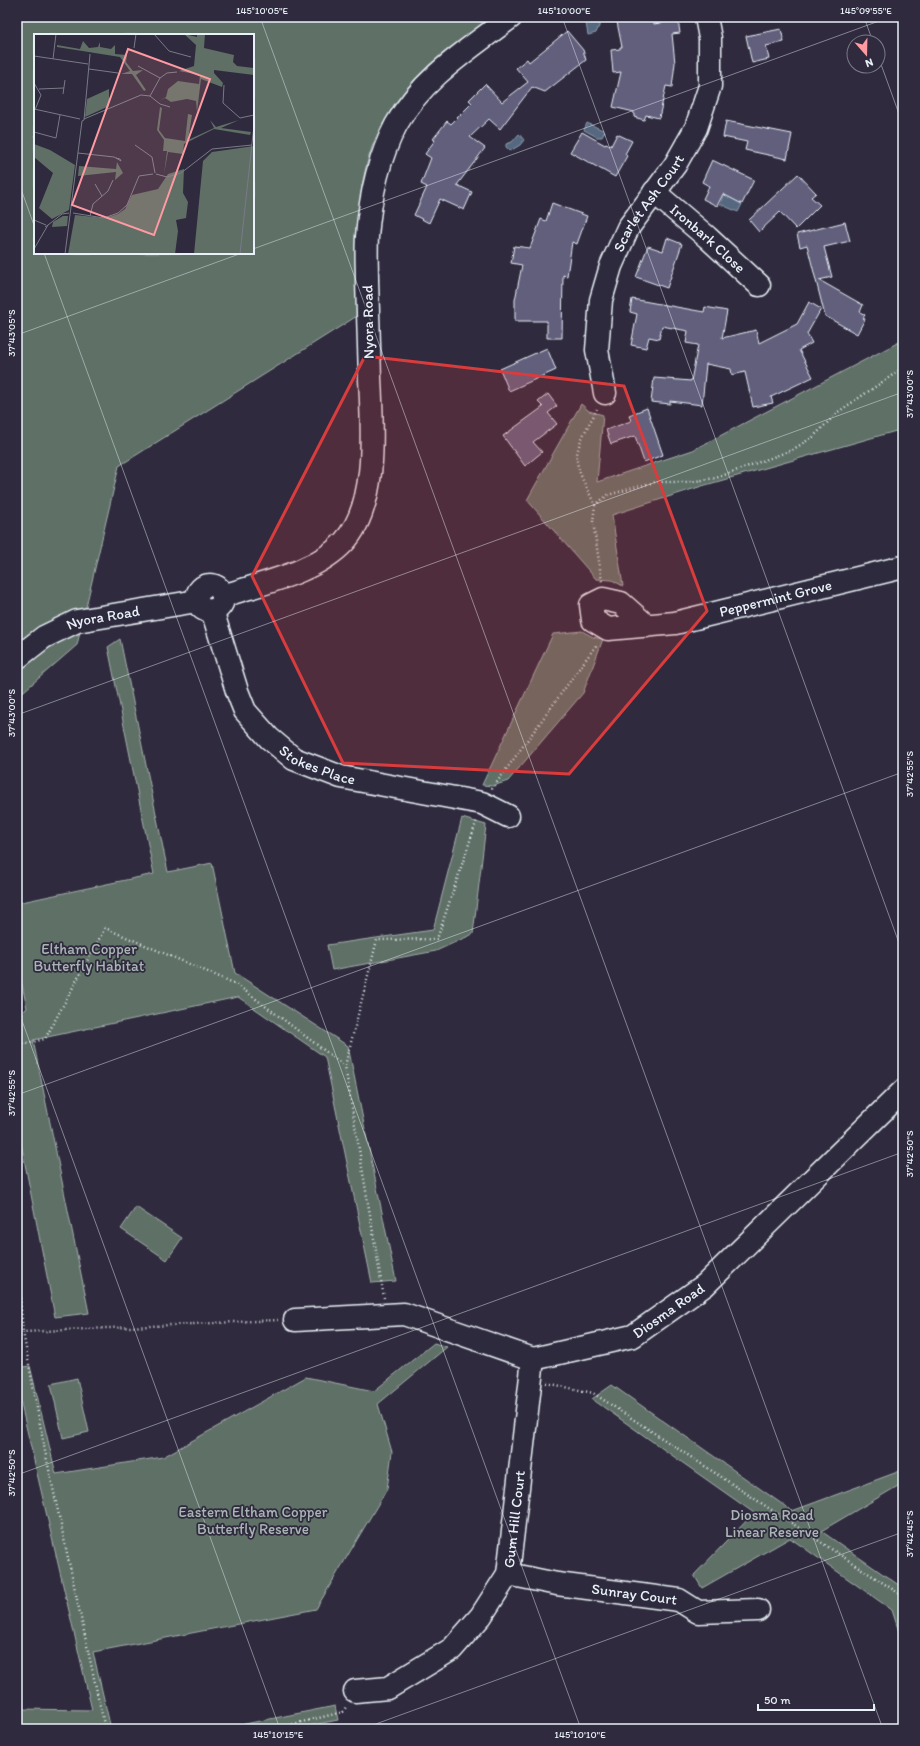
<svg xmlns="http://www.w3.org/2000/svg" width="920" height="1746" font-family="Itim,sans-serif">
  <rect width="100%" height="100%" fill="#2f2a3d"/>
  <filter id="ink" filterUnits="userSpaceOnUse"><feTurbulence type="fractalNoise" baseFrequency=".025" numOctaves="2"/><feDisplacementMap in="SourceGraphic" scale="8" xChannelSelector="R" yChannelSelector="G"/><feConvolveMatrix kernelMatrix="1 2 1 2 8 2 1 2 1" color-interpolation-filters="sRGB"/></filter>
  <g filter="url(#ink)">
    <g fill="#5f6f66" stroke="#a4b0af" fill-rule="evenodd">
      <path d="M17,17H492C468,35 441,52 420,74C401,94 382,120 372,147C353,201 357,259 357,316L119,466L77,645L17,697ZM35,35H253V253H35Z"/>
      <path d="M903,340V429L702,486L612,515L623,586L612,580L596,579L527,500L581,404L589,411L603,415L597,482L693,450Z"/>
      <path d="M582,631L593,637L603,639L583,693L508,781L493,786L482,785L553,634Z"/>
      <path d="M120,639L168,872L212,863L235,973L348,1046L396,1281L372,1283L325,1057L238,997L33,1040L89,1313L55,1317L17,1123V1018L27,1008L17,962V903L154,874L108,647Z"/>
      <path d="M462,818L486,825L473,934L436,951L332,970L327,945L433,930Z"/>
      <path d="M136,1207L182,1238L167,1260L121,1229Z"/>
      <path d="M434,1343L447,1347L378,1404L392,1452L387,1489L316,1609L93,1652L111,1729H17V1709L92,1710L17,1387V1368L30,1366L56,1474L163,1457L306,1377L374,1391Z"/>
      <path d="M77,1378L89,1432L63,1438L51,1384Z"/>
      <path d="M612,1385L792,1511L903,1470V1483L821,1531L903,1588V1644L892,1610L790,1538L702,1588L694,1575L754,1513L592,1399Z"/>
      <path d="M335,1706L338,1720L292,1729H220Z"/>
    </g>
    <g fill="#546880" stroke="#8f9fb0">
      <path d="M585,17H597L602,19L596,33L588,35Z"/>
      <path d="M587,123L605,131L602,137H597L584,130Z"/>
      <path d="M519,134L524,140L520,145L510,151L506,147V144L512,142Z"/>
      <path d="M724,194L742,204L738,212L720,204Z"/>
    </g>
    <g fill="#625f7d" stroke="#e8f1f8">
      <path d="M616,17H653L654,24L678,20L680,33L672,34L675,63L672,87L666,86L659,118L646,115L644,120L634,117V112L613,107L621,72L613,73L611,50L620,49V47H622Z"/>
      <path d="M781,29L784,42L766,46L769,59L752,63L746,36Z"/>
      <path d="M567,31L583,50L586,60L545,92L532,87L500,129L489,119L470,137L485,148L457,185L472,192L464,210L440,199L429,223L414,215L427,187L421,184L431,158L425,154L435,140L433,139L447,121L451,124L472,103L469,100L485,84L502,102L528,82L516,68L527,59L529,62Z"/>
      <path d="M726,121L792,134L787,159L745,150L747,142L723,137Z"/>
      <path d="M582,132L605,145L606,144L611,146L617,134L632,141L625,154L627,156L615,177L570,152Z"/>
      <path d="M712,160L754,180L742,204L723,194L717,206L703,199L709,186L702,182Z"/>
      <path d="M798,174L816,193L811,197L820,205L796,229L780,212L759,232L749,220Z"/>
      <path d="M552,203L587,216L577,244L572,242L567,276L563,275L562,338H547V321H515V300L522,265L511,263L514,246L530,248L541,219L546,221Z"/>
      <path d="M845,222L850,241L824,247L832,277L819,280L863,305L860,312L865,315L863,318L865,319L857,334L825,316L807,245L800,247L797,234Z"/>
      <path d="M667,238L682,244L667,288L636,277L648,246L663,251Z"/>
      <path d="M632,299L704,312L705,307L727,311L722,338L756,330L759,343L797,324L809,302L821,309L807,334L812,343L799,350L813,377L771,397L773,403L753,407L745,372L732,375L731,369L706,364L702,405L670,401V404L651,402L654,378L691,381L698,345L686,343L688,331L662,326L659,339L649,337L646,348L631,345L637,314L630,312Z"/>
      <path d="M547,348L556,370L509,391L500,369Z"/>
      <path d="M548,394L557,406L548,413L557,424L533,442L542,452L525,466L503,436L543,407L538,402Z"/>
      <path d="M647,408L663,455L644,462L635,436L611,444L606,430L631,421L629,415Z"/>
    </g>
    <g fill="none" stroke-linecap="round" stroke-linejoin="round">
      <g stroke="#e8f1f8" stroke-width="25">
        <g id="minor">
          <path id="s1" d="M654,192L707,237L759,285"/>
          <path id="s2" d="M605,393L597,350L601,300L611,266L628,228L675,165L696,128L710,86V38L706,17"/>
          <circle cx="210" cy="598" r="13"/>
          <path d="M223,596C262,583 315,573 344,542C379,504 372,426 370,378C369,345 368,313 367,280C367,266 366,251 367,237C370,198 378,159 396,125C422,78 469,49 511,17"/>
          <path id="s3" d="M212,610L237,691L245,711L269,738L294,759L341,777L482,803L508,816"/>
          <path id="s4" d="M647,626L621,603L603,599L591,605L593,620L608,629L675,623L903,567"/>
          <path id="s5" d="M17,658L44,637L77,621L197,601"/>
          <path id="s6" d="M295,1320L404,1314L533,1359L633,1336L705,1285L903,1091"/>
          <path id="s7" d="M508,1574L557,1584L679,1600L698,1612L758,1610"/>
          <path id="s8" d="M355,1691L388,1688L452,1649L481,1616L508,1574L533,1359"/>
        </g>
      </g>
      <g stroke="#e8f1f8" stroke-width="2.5" stroke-dasharray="1 3" stroke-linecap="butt">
        <path d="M597,409C591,422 578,441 577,455C575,469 589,492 595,505L608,495L655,482H689L716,478L792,450L813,437L838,412L903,368"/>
        <path d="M595,505L593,521L602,582"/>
        <path d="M492,789L597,644"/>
        <path d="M17,1056L18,1045L45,1039L105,928L236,984L345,1066"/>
        <path d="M17,1262L23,1332"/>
        <path d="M384,1298L345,1066L377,940L437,939L477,820"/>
        <path d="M547,1383L593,1393L903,1596"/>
        <path d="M105,1729L45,1451L23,1332L278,1320"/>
        <path d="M273,1729L343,1712L346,1707"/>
      </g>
      <use href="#minor" stroke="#2f2a3d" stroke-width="22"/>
    </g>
  </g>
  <path fill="#d83c3d" fill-opacity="0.2" stroke="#d83c3d" stroke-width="3" stroke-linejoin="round" d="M365,356L624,386L707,611L569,774L343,763L252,576Z"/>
  <path fill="none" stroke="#e8f1f8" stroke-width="1" stroke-opacity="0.45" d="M260,17L883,1729M562,17L903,954M864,17L873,42M878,56L903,125M17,178L35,228M253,249L890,17M44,253L581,1729M17,335L242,253M17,715L903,392M17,1007L280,1729M17,1095L903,772M17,1475L903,1152M362,1729L903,1532"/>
  <g text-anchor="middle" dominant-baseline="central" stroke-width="3.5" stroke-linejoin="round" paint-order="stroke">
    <g font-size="15" fill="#e8f1f8" stroke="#2f2a3d">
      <text stroke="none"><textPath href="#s2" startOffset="203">Scarlet Ash Court</textPath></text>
      <text stroke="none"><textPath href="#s1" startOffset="71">Ironbark Close</textPath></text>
      <text transform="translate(368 322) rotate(-91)">Nyora Road</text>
      <text stroke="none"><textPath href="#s4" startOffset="270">Peppermint Grove</textPath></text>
      <text stroke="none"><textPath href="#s5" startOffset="97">Nyora Road</textPath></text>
      <text stroke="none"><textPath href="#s3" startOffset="199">Stokes Place</textPath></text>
      <text stroke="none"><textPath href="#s6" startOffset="392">Diosma Road</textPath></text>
      <text stroke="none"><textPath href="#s8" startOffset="257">Gum Hill Court</textPath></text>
      <text stroke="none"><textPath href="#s7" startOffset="128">Sunray Court</textPath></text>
    </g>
    <g font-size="15" fill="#aab6b6" stroke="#2f2a3d">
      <text x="89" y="949">Eltham Copper<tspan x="89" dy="17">Butterfly Habitat</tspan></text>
      <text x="253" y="1512">Eastern Eltham Copper<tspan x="253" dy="17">Butterfly Reserve</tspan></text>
      <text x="772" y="1515">Diosma Road<tspan x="772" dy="17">Linear Reserve</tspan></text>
    </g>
  </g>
  <g transform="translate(34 34)">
    <rect width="220" height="220" fill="#2f2a3d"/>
    <path d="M150,0L163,3V0H171L170,14L200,21L199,28L203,32L220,34V41L180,36V39L189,49L188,53L167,45L163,78L162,67L153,65L137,68L131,64L125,67L132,63L134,55L144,47L165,50L166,41L145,37L160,32L162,11ZM49,7L55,14L64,13L66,8V13L77,15L81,11V20L93,21L92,28L99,37L109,36L102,41L112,56L110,57L98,40H87L96,37L86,23L23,13V11L46,15ZM75,55V72L51,83L53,65ZM126,73L128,74L125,96L131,104L151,107L154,80L158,81L154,106L180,94L176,86L182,93L205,86L187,94L217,98L216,101L180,95L150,110L149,120L134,118L130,140L133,117H129L130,106L123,96ZM0,110L16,116L41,131L35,176L18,185L5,174L19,139L0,123ZM220,112V220H160L169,127L178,118ZM83,128L89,139L81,146L82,138L44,142L45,132L82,135ZM150,135L149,159L154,168L152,184L142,186L144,197L141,220H34L41,181L71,184L84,180L91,175L98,161L124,155L134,140ZM29,182H34L33,192L18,193L19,188Z" fill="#5f6f66"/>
    <path fill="none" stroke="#797a88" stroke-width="1" d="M120,0L135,17L157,23M100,14L102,0M0,22L54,30M19,25L22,0M104,32L126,44M55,35L84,39M0,49L7,61L1,76M190,51L189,69L206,84L220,81M5,55L30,54M29,60L31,46M116,62L126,44L133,39L143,38M0,75L46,85M50,85L107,61L116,62L126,70L136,73M0,98L22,104L26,81M101,111L118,123L121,139M44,119L80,123L82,124L86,125L87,127L82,124M122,140L133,143L147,139L178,115L218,111M61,150L68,162M39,179L70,184L84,179L93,171L105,142L119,140M56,182L59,170L74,157L79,146M0,186L12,191M14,191L28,180L35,179M0,215L14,191L11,193M31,220L48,87L50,86L56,20M206,220L220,91"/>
    <path fill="#ff9aa2" fill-opacity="0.15" stroke="#ff9aa2" stroke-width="2" d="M94,15L176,45L120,201L38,171Z"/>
    <rect width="220" height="220" fill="none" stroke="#e8f1f8" stroke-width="2"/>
  </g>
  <rect width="920" height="1746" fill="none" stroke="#2f2a3d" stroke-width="44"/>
  <g transform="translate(866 54) rotate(160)"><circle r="19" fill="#2f2a3d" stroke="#797a88"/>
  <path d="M0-3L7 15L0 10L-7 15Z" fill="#ff9aa2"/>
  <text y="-6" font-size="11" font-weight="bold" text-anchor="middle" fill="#e8f1f8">N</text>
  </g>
  <path d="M758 1704v6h116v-6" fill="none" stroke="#e8f1f8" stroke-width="2"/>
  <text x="764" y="1704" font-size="12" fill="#e8f1f8" stroke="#2f2a3d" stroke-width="3" paint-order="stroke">50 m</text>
  <rect x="22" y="22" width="876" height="1702" fill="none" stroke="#e8f1f8" stroke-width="1.5"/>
  <g font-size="10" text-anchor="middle" fill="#e8f1f8">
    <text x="262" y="14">145°10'05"E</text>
    <text x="564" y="14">145°10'00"E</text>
    <text x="866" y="14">145°09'55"E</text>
    <text transform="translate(11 333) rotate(-90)" y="4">37°43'05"S</text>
    <text transform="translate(909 394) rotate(-90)" y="4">37°43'00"S</text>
    <text transform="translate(11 713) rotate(-90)" y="4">37°43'00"S</text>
    <text transform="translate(909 774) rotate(-90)" y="4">37°42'55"S</text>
    <text transform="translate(11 1093) rotate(-90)" y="4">37°42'55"S</text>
    <text transform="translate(909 1154) rotate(-90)" y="4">37°42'50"S</text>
    <text transform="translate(11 1473) rotate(-90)" y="4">37°42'50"S</text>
    <text transform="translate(909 1534) rotate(-90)" y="4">37°42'45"S</text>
    <text x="278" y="1738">145°10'15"E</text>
    <text x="580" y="1738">145°10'10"E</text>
  </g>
</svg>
